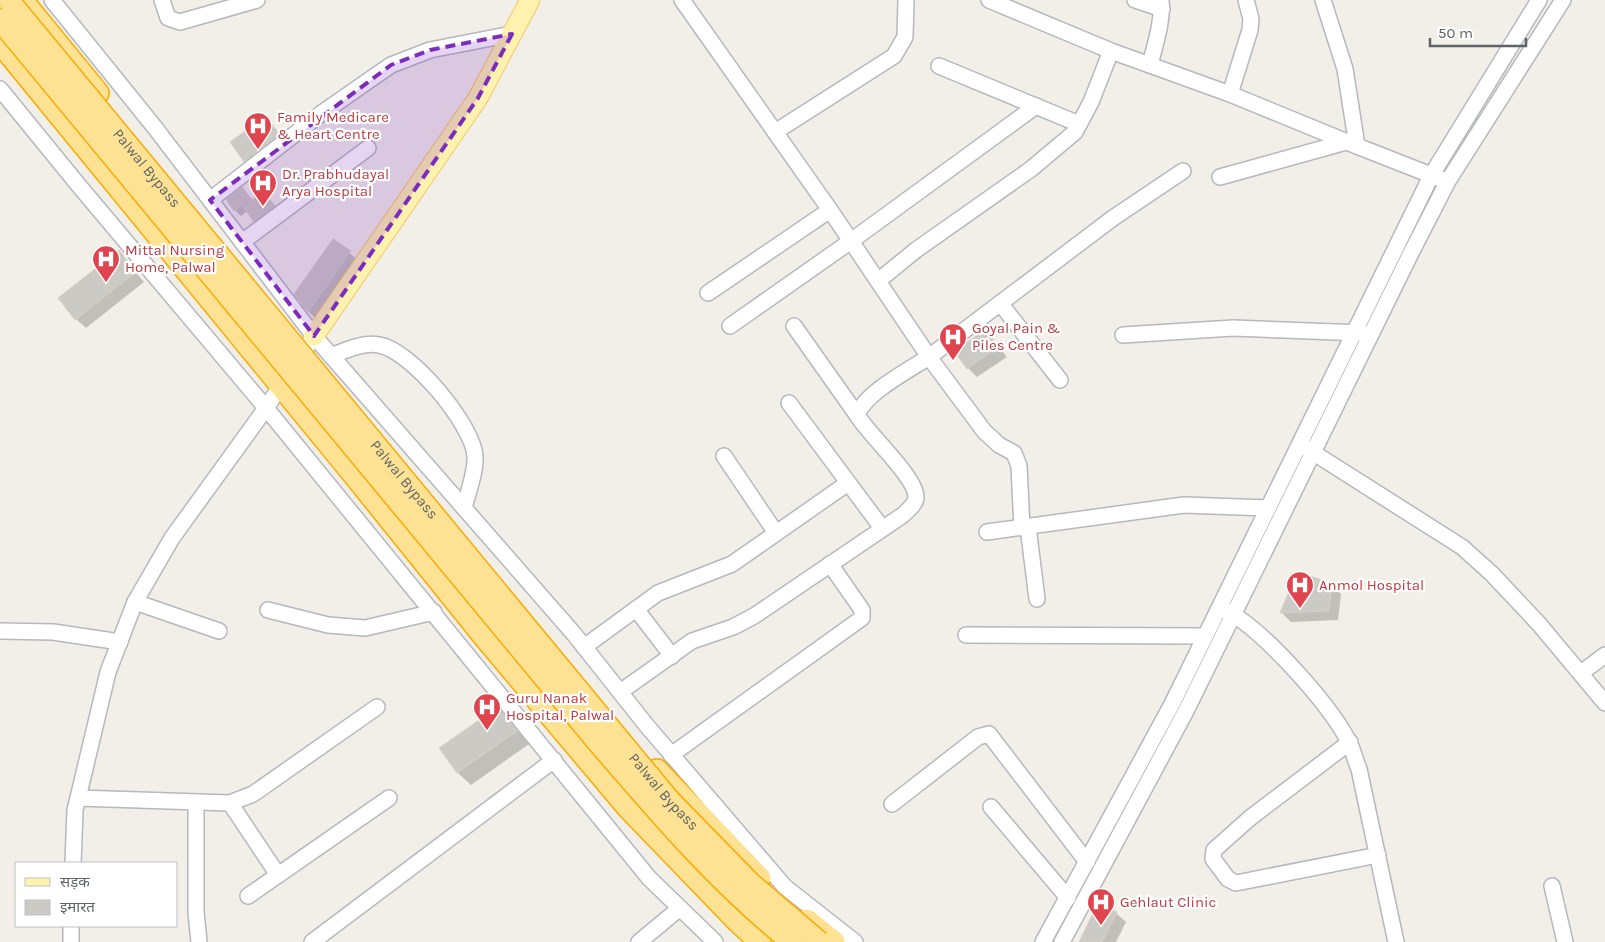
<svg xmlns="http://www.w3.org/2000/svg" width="1605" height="942" font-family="Karla,'Noto Sans Devanagari',sans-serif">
  <rect width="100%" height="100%" fill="#f1efe8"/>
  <g fill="#0003">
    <path d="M266,118L288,144L254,170L245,161Z"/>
    <path d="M242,188L253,200L264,192L280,212L261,227L247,211L241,216L235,210Z"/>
    <path d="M334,240L360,262L317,320L308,311Z"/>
    <path d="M119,252L144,282L86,328L76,319Z"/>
    <path d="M985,331L1007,357L977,377L968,368Z"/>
    <path d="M1298,574L1332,584L1341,594L1338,620L1291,622L1282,613Z"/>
    <path d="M498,709L529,744L471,785L458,773L441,749Z"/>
    <path d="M1116,913L1126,922L1116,942H1080Z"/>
  </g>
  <g fill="#cccac5" stroke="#d6d1c6">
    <path d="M266,116L279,134L244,162L230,142Z"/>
    <path d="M242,187L252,200L264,191L275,206L254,222L242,205L234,211L226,199Z"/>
    <path d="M333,239L351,251L308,312L294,294Z"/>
    <path d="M119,250L136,272L75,320L58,298Z"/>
    <path d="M986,329L998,347L967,369L954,351Z"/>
    <path d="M1297,572L1332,583L1329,611L1280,613Z"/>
    <path d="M498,707L517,731L457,773L439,748Z"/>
    <path d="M1098,903L1117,912L1102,942H1079Z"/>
  </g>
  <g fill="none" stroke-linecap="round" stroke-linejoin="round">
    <g stroke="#b5b8bc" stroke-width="18">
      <g id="minor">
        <path d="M52,0L156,129L314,336L574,634L647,726L785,887L855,942"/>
        <path d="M162,0L168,18L180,22L257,0"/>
        <path d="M1135,0L1162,9"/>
        <path d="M1323,0L1345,69L1357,146L1441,179"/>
        <path d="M1111,51L1230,94L1357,146"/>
        <path d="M1150,65C1155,44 1163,22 1161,0"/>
        <path d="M939,66L1079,124"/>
        <path d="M0,89L80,187L266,408L649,878L715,942"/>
        <path d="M1230,94L1250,30L1251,19L1246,0"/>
        <path d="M775,132L894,56L905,37L906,0"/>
        <path d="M1220,177L1346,142"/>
        <path d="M210,200L322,113L391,65L430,50L512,34"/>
        <path d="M242,242L368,148"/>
        <path d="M878,281L916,250L1031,169L1075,132L1091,102L1111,51L989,0"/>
        <path d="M708,293L830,210"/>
        <path d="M1000,303L1060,380"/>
        <path d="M730,326L851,241L1036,106"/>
        <path d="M794,326L857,415"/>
        <path d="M1123,335L1233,328L1362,333"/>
        <path d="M331,356C346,350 363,342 379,345C411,350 473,425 475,456C476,472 468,492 464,508"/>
        <path d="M789,403L882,528"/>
        <path d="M1306,448L1462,547L1492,574L1539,624L1605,703"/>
        <path d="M724,456L776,533"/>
        <path d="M1028,527L1037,599"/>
        <path d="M1022,528L1019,466L1014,453L999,445L984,431L929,357L1113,218L1183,171"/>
        <path d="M987,532L1184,505L1268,508"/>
        <path d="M135,602L219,631"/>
        <path d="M636,609L672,656"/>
        <path d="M268,610L328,625L365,628L434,612"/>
        <path d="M1225,610C1263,629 1328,703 1348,740C1353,749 1355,760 1359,769L1396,942"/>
        <path d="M0,631L53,632L120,642"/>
        <path d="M966,635L1205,636"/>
        <path d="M584,647L658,593L732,564L848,483"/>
        <path d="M1581,673L1605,655"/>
        <path d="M620,692L692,641L733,627L754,616L903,515C908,510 916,504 916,497C916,477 868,434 857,415C865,393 909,370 929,357L830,210L682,0"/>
        <path d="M1350,742L1250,818L1214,850L1213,859L1228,879L1236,883L1378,855"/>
        <path d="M671,755L862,618V610L830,564"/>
        <path d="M78,798L230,803L253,794L377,707"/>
        <path d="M196,802V912L199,942"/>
        <path d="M230,803L278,875"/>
        <path d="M892,804L978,737L989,734L1087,862"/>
        <path d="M991,807L1068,898"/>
        <path d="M73,863L75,810L78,798L108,672L135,602L172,538L266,408L314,336"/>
        <path d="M1552,886L1565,942"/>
        <path d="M248,896L389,798"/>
        <path d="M71,926V942"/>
        <path d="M312,942L554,760"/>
        <path d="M639,942L680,908"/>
        <path d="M1043,942L1172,704L1431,176L1539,0"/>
        <path d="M1062,942L1186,711L1410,255L1448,181L1563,0"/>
      </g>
    </g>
    <g stroke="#f2c960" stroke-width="21">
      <path id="major" d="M314,336L478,98L530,0"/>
    </g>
    <g stroke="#f9ab00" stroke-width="24">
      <g id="highway">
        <path d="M22,0L98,93"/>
        <path d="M0,43L353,474L485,638L628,808L737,921L760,942"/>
        <path d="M657,770L760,878"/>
        <path d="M807,920L834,942"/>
      </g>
    </g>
    <use href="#minor" stroke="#fff" stroke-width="15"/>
    <use href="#major" stroke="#fff2af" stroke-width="19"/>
    <use href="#highway" stroke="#fde293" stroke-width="21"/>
    <g stroke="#f9ab00" stroke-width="24" stroke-linecap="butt">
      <g id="highway-bridge">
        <path id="s1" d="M8,0L669,800L751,884L819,942"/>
        <path d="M0,20L597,741C658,812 719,884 792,942"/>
      </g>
    </g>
    <use href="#highway-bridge" stroke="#fde293" stroke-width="21"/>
  </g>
  <path fill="#7b2cbf" fill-opacity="0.2" stroke="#7b2cbf" stroke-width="4" stroke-dasharray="10 6" stroke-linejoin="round" d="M512,34L478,98L314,336L210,200L391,65L430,50Z"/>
  <defs>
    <g id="hospital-pin" transform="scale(1.4375)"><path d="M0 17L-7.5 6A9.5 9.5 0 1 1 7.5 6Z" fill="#e0444e" stroke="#fff"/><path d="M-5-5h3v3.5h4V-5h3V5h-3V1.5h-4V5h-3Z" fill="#fff"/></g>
  </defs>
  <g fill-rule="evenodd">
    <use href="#hospital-pin" x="258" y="126"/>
    <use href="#hospital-pin" x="263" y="183"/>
    <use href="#hospital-pin" x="106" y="259"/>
    <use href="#hospital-pin" x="953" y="337"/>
    <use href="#hospital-pin" x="1300" y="585"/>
    <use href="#hospital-pin" x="487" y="707"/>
    <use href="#hospital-pin" x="1101" y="902"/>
  </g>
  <g text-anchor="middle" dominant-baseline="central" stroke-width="4.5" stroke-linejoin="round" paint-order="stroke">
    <g font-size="15" fill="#be3a42" stroke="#fff" text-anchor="start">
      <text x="277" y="117">Family Medicare<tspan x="277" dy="17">&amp; Heart Centre</tspan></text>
      <text x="282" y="174">Dr. Prabhudayal<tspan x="282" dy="17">Arya Hospital</tspan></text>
      <text x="125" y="250">Mittal Nursing<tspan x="125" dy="17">Home, Palwal</tspan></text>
      <text x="972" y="328">Goyal Pain &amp;<tspan x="972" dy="17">Piles Centre</tspan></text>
      <text x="1319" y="585">Anmol Hospital</text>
      <text x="506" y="698">Guru Nanak<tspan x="506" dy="17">Hospital, Palwal</tspan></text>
      <text x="1120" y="902">Gehlaut Clinic</text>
    </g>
    <g font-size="15" fill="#5f6368" stroke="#fff">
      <text stroke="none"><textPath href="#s1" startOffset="218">Palwal Bypass</textPath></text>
      <text stroke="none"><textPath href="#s1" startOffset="622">Palwal Bypass</textPath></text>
      <text stroke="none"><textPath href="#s1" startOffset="1028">Palwal Bypass</textPath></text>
    </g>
  </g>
  <rect x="15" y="862" width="162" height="65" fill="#ffffff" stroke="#bfc1c3"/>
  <rect x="25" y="878" width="25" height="8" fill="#fff2af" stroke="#bfc1c3"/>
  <text x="60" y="887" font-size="15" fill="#5f6368">सड़क</text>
  <rect x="25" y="900" width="25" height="15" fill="#cccac5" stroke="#bfc1c3"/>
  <text x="60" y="912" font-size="15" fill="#5f6368">इमारत</text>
  <path d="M1430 38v8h96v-8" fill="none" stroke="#5f6368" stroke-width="2.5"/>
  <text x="1438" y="38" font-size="15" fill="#5f6368" stroke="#ffffff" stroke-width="4" paint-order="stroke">50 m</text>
</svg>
